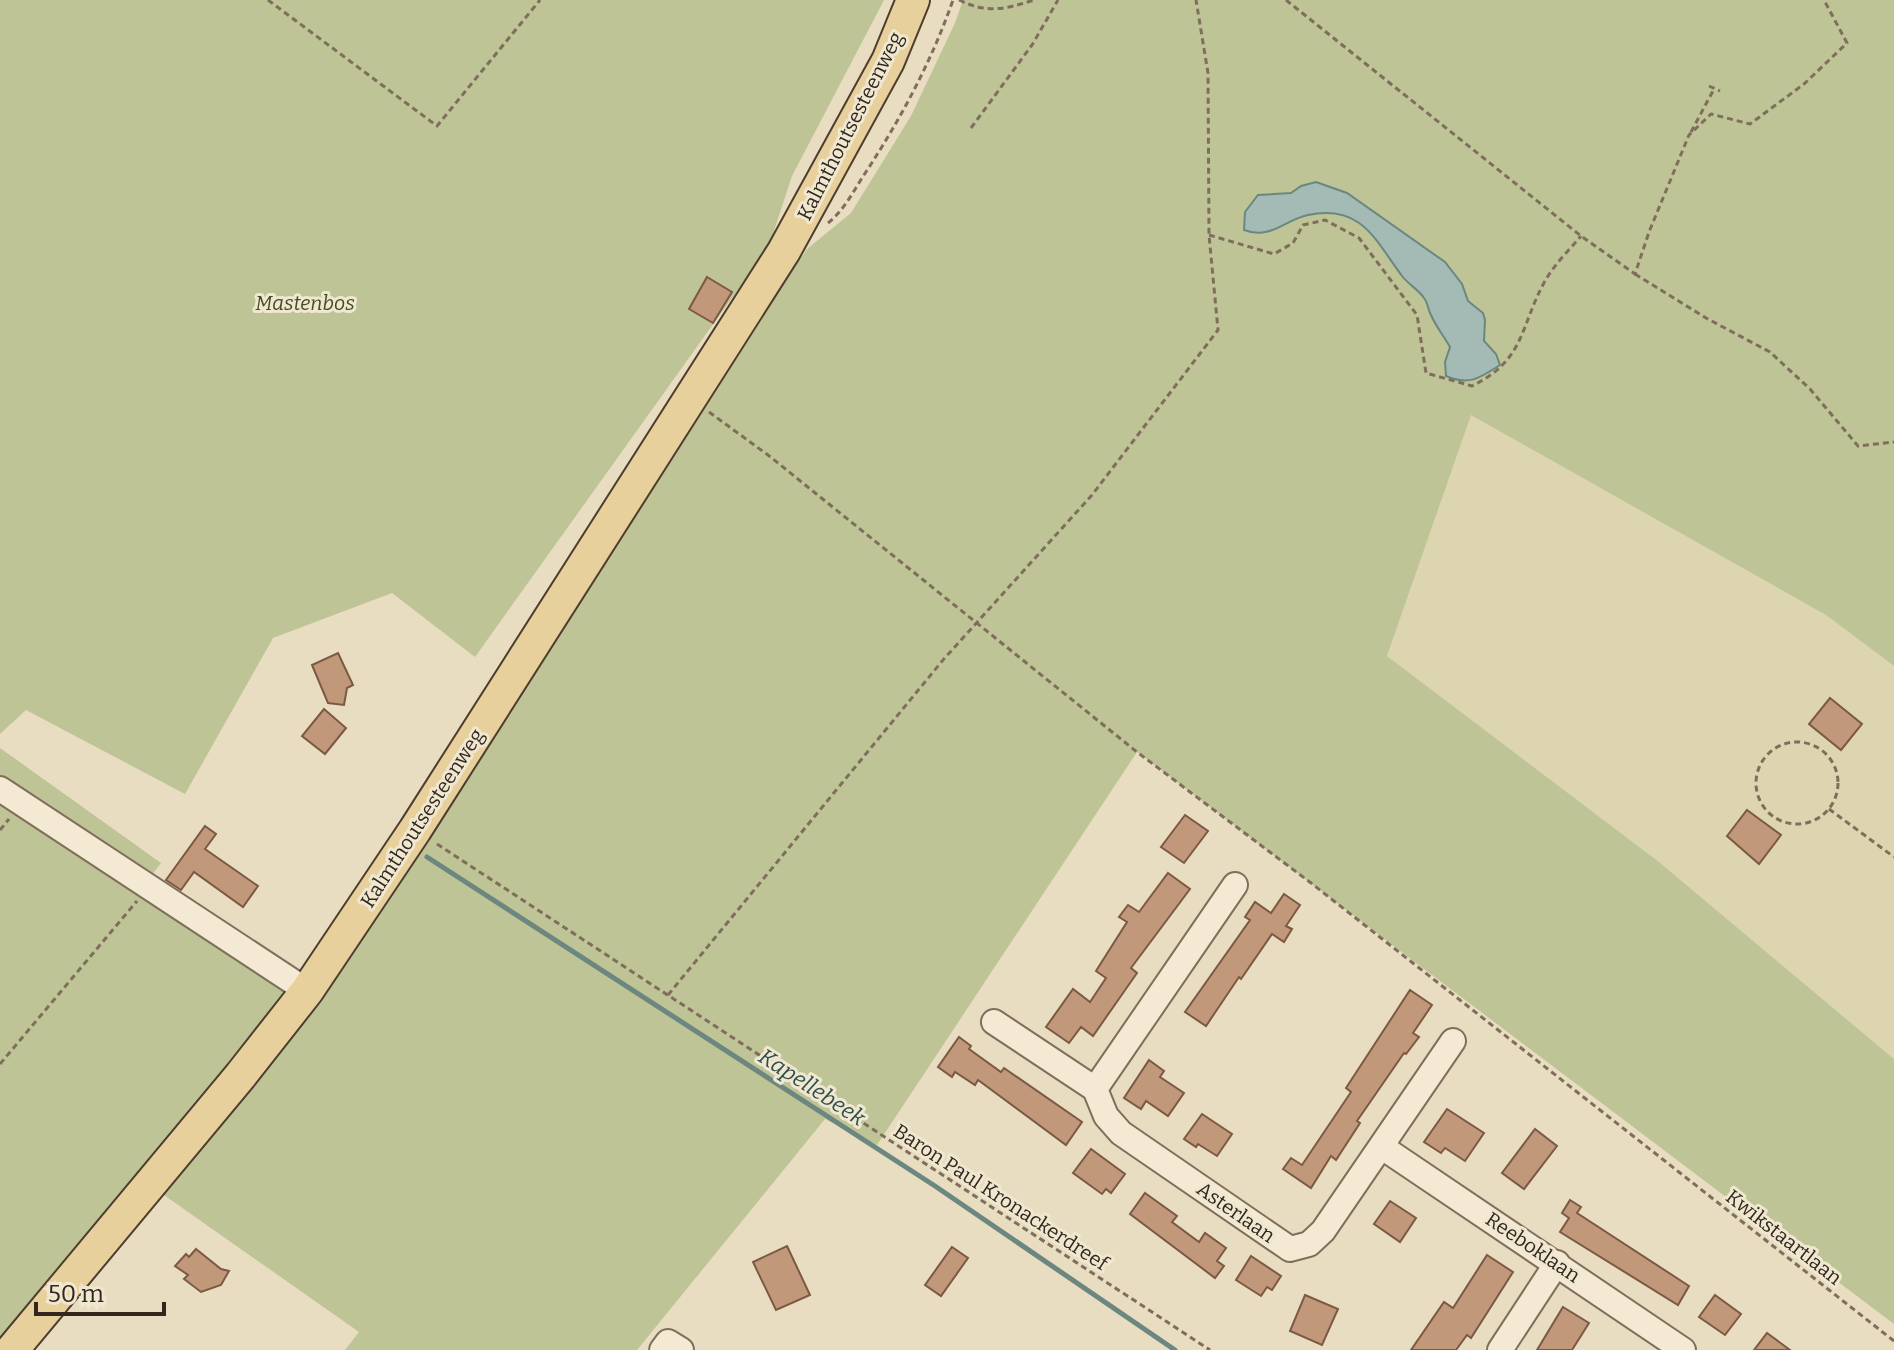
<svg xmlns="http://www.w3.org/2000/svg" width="1894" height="1350" font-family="Bitter,serif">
  <rect width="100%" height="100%" fill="#e8dcc1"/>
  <path fill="#dcd5af" d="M1471,414L1826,615L1894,666V1059L1659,862L1387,656Z"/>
  <g fill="#bfc497">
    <path d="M0,0H884L792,176L769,246L475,657L392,593L273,638L185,794L26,710L0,734Z"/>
    <path d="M963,0H1894V666L1826,615L1471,415L1387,656L1659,862L1894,1059V1324L1137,752L877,1145L825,1119L637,1350H345L359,1332L154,1188L435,815L807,249L851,213L911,116L955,23Z"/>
    <path d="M0,748L161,863L140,890L291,991L0,1350Z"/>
  </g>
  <path fill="#a3bbb4" stroke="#6c8780" stroke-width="2" d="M1316,182L1347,193L1445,262L1462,284L1468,301L1483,313L1485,320L1484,341L1496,354L1500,365C1480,378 1469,386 1446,376L1445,362L1450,347C1444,336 1436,327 1431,315C1428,310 1428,303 1424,298C1419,290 1409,285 1402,276C1375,240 1362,204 1308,215C1284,220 1271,240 1244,230L1245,212L1258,195L1291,193L1301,186Z"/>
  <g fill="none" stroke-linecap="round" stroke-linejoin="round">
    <path stroke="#6c8780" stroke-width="5" d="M427,857L935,1186L1175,1350"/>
  </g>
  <g fill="#c2987b" stroke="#7c5943" stroke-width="2">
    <path d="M707,277L732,292L713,323L689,309Z"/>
    <path d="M338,653L353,685L347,688L344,705L328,703L312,665Z"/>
    <path d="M1830,698L1862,724L1841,750L1809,724Z"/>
    <path d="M324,709L346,728L325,754L302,736Z"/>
    <path d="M1747,810L1781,835L1759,864L1727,836Z"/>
    <path d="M1185,815L1208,831L1184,863L1161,847Z"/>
    <path d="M205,826L216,834L205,849L258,886L243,907L194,872L181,890L166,880Z"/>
    <path d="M1168,873L1190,889L1131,968L1137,973L1093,1036L1081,1027L1069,1043L1046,1027L1073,989L1090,1002L1106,978L1096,971L1127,922L1119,917L1128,905L1139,912Z"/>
    <path d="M1284,894L1300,905L1286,926L1292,929L1284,942L1272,934L1241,979L1239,977L1206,1026L1185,1012L1250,920L1245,917L1255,902L1271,913Z"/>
    <path d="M1410,990L1432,1005L1413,1033L1419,1037L1406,1054L1404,1053L1357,1121L1360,1123L1336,1160L1331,1156L1311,1188L1283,1169L1291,1158L1302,1165L1351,1092L1346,1088Z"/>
    <path d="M959,1037L971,1046L969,1049L1001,1072L1004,1068L1082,1122L1066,1145L978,1080L975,1085L955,1072L952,1077L938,1067Z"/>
    <path d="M1149,1060L1164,1071L1160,1077L1184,1093L1168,1116L1146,1101L1141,1109L1124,1098Z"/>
    <path d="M1447,1109L1484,1133L1465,1161L1445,1148L1441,1153L1424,1142Z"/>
    <path d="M1202,1114L1232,1134L1217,1156L1198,1144L1196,1147L1184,1139Z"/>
    <path d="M1535,1129L1557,1146L1524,1189L1502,1173Z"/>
    <path d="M1091,1149L1125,1174L1111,1193L1106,1189L1102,1194L1073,1173Z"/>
    <path d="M1145,1193L1177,1216L1172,1222L1199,1242L1205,1233L1226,1248L1217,1261L1224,1266L1215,1278L1130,1214Z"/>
    <path d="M1570,1200L1581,1207L1577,1213L1689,1286L1678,1305L1560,1232L1569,1218L1562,1213Z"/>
    <path d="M1390,1201L1416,1218L1400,1242L1374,1224Z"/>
    <path d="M787,1246L810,1295L776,1310L753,1262Z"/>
    <path d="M952,1247L968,1258L941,1296L925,1285Z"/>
    <path d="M196,1249L221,1269L229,1271L221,1285L201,1292L184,1279L188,1275L175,1266L186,1254L189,1257Z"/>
    <path d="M1487,1255L1513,1272L1471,1338L1467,1335L1456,1350H1411L1444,1302L1453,1308Z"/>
    <path d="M1251,1256L1281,1276L1272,1290L1267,1287L1261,1296L1236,1280Z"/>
    <path d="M1305,1295L1338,1309L1322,1345L1290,1331Z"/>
    <path d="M1715,1295L1741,1314L1725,1335L1699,1317Z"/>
    <path d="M1563,1307L1589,1323L1572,1350H1537Z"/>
    <path d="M1767,1333L1790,1350H1754Z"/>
  </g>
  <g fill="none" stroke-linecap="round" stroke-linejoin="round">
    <g stroke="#7f6e5b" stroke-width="28">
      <g id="minor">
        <path d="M0,789L307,991"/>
        <path d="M1235,885L1095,1089L1106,1116L1121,1133L1290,1249L1309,1244L1323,1231L1453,1041"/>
        <path d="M994,1022L1095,1089"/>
        <path d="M1382,1147L1683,1350"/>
        <path d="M662,1350L668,1342L681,1350"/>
        <path d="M1500,1350L1557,1263"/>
      </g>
    </g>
    <g stroke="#4d3d2f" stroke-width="36">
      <path id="major" d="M12,1350L241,1075L307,991L415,830L784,251L888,61L913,0"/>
    </g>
    <g stroke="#7f6e5b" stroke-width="3" stroke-dasharray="6 4" stroke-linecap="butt">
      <path d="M268,0L437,126L540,0"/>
      <path d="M959,0C988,14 1005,9 1034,0"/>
      <path d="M1286,0L1581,236L1635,274L1649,232L1689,135L1711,114L1750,124L1804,84L1847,43L1824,0"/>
      <path d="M1709,86L1720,91"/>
      <path d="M971,128L1032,45L1058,0"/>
      <path d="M1691,132L1714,89"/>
      <path d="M828,223C843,211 852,194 862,178C899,122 931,63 953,0"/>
      <path d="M1209,235L1274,254L1293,243L1303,225L1325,220L1359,238L1417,315L1426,373L1472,386C1526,359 1519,328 1545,281C1554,265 1569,250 1581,236"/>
      <path d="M1635,274L1706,318L1770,352L1810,389L1858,446L1894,442"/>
      <path d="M709,412L768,455L1137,752L1311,883L1894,1341"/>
      <circle cx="1797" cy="783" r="41"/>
      <path d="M1829,809L1894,857"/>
      <path d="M0,830L9,819"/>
      <path d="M437,844L1210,1350"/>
      <path d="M668,995L943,660L1092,495L1218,330L1209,235L1208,73L1196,0"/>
      <path d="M0,1064L137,901"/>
    </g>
    <use href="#minor" stroke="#f4ead3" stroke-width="24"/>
    <use href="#major" stroke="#e8d09c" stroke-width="32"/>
  </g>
  <g text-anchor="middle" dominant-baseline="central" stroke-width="6" stroke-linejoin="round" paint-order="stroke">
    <g font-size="20" fill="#31271d" stroke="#f0e7d0">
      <text transform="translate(850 126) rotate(-63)">Kalmthoutsesteenweg</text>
      <text transform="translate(422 818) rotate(-57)">Kalmthoutsesteenweg</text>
      <text transform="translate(1001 1197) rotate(33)">Baron Paul Kronackerdreef</text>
      <text transform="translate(1236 1212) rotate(35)">Asterlaan</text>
      <text transform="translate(1784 1237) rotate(38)">Kwikstaartlaan</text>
      <text transform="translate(1533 1247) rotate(34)">Reeboklaan</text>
    </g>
    <g font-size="20" font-style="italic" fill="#424b26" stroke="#f0e7d0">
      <text x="305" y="303">Mastenbos</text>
    </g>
    <g font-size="22" font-style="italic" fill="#2e4f4d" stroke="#f0e7d0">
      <text transform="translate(812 1087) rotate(33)">Kapellebeek</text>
    </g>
  </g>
  <path d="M36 1302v12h128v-12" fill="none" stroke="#31271d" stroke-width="4"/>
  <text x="48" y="1302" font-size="24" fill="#31271d" stroke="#f0e7d0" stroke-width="6" paint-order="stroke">50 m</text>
</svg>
